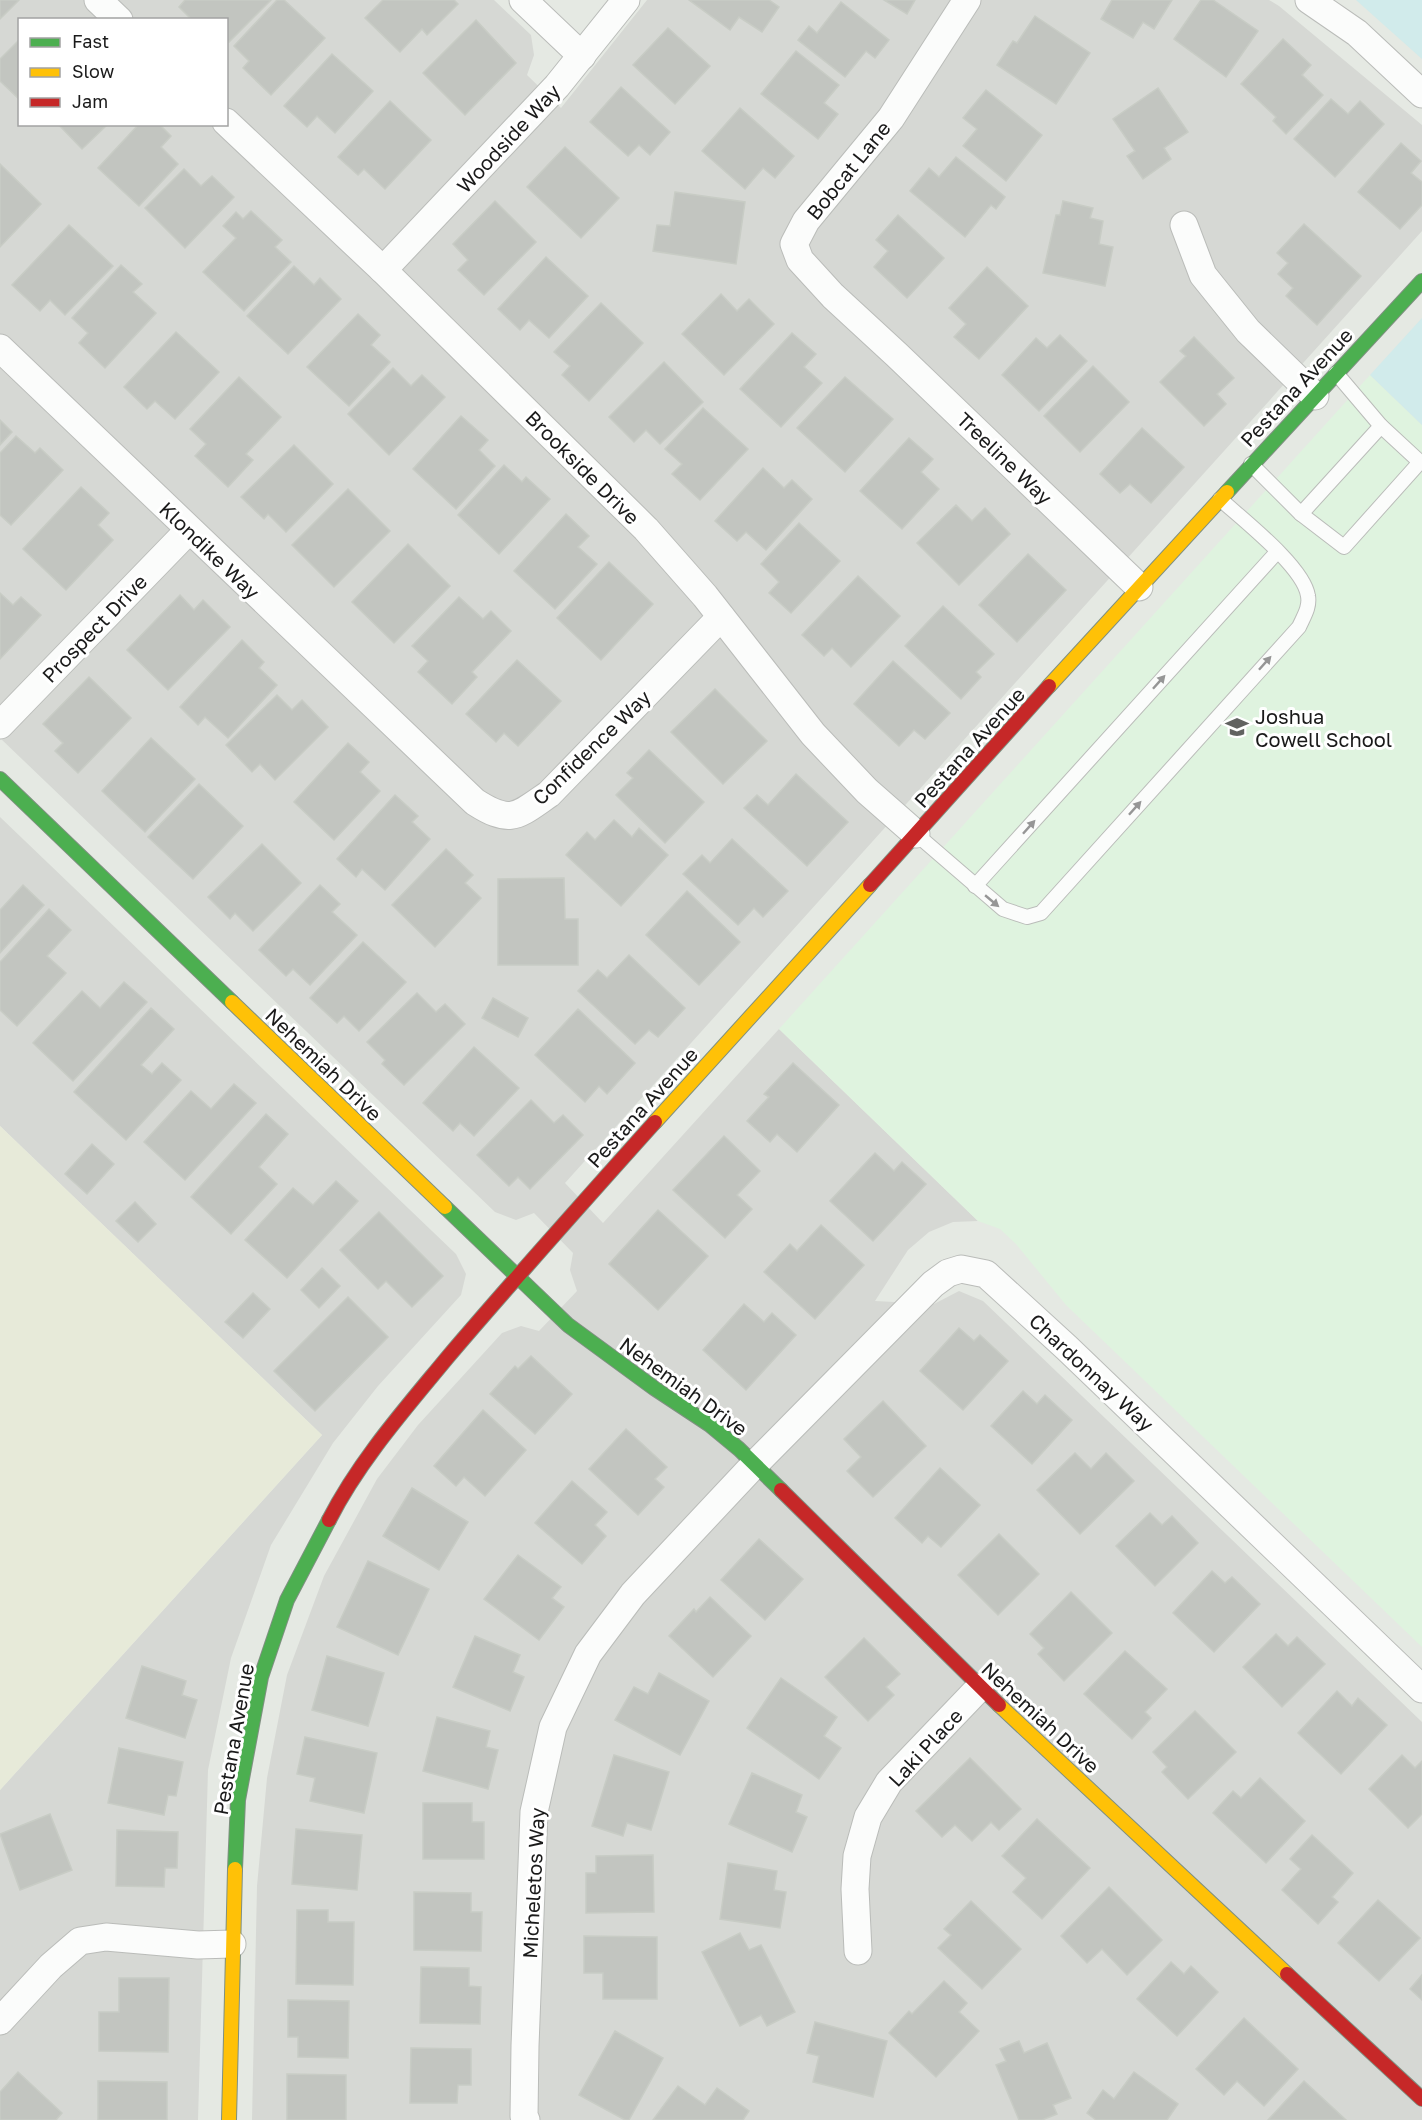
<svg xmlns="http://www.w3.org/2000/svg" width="1422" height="2120" font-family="'Golos Text',sans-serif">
  <rect width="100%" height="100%" fill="#e5e9e3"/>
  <g fill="#d6d8d4" fill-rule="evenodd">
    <path d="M0,0H494L531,35L534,55L527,75L561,108L647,0H1269L1279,6L1422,125V231L565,1183L603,1223L779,1029L978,1221L953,1222L929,1232L908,1250L875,1301L934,1304L959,1291L983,1301L1422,1722V2120H252L257,1886L267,1778L287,1675L324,1576L377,1479L418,1425L502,1333L521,1326L539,1331L577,1291L570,1270L573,1253L534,1213L516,1220L495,1212L0,738ZM20,20H226V124H20Z"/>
    <path d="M0,817L456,1254L466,1274L461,1295L378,1386L333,1443L271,1545L231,1658L208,1770L198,2120H0V1790L322,1435L0,1126Z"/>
  </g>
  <path fill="#e7ead9" d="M0,1126L322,1435L0,1790Z"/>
  <path fill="#dff3df" d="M1370,375L1422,425V1647L1066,1305L1016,1244L1000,1229L978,1221L779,1029Z"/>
  <g fill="#d1ebeb">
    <path d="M1356,0H1422V59Z"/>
    <path d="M1422,318V425L1370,375Z"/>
  </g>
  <g fill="#c2c5c0" stroke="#c8ccc5" stroke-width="1.5">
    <path d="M0,0H19L0,19Z"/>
    <path d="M185,0H271L229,42L226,40V20H192L179,7Z"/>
    <path d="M277,0H284L325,38L271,95L243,68L249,61L234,46Z"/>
    <path d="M383,0H454L458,4L427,35L422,29L400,52L365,18Z"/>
    <path d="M689,0H769L779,7L762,32L739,17L730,30Z"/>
    <path d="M884,0H915L907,14Z"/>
    <path d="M1112,0H1172L1154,29L1143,22L1133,38L1101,19Z"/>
    <path d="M1201,0H1213L1258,31L1226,77L1174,39Z"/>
    <path d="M841,2L889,40L875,58L866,51L845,77L798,40L809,26L817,33Z"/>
    <path d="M1035,16L1090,53L1056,104L997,65L1013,41L1017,43Z"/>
    <path d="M476,20L516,63L465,115L423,73Z"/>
    <path d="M668,28L710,66L675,104L633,65Z"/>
    <path d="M20,39V100L0,81V59Z"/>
    <path d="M1283,39L1311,65L1302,75L1323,95L1286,134L1273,121L1276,117L1241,84Z"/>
    <path d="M796,51L839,85L824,103L838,114L818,139L761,94Z"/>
    <path d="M332,54L373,91L335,133L317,116L307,127L284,106Z"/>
    <path d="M621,87L670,132L650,155L639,145L628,156L590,122Z"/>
    <path d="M1158,88L1188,132L1164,148L1171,159L1143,179L1127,156L1135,151L1113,119Z"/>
    <path d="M986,90L1042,135L1006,181L963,146L977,129L963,118Z"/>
    <path d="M1331,99L1348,114L1360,101L1384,124L1335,177L1294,139Z"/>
    <path d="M390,101L431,140L385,189L364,169L358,175L338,157Z"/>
    <path d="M740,108L794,156L775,178L763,168L745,189L702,151Z"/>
    <path d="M58,124H108L82,149Z"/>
    <path d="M139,124H159L171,136L161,147L178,164L139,206L98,168Z"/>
    <path d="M1401,143L1421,161L1411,173L1422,182V205L1400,229L1358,192Z"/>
    <path d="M565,147L619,198L581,238L527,187Z"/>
    <path d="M956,157L1005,197L996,209L991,205L965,237L910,191L929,168L939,177Z"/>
    <path d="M0,164L41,204L0,247Z"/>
    <path d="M184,169L201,186L212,176L234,197L185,248L145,208Z"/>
    <path d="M675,192L745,202L736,264L653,251L657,225L670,226Z"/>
    <path d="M495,201L536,242L484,295L458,270L468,260L453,244Z"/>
    <path d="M1063,201L1093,208L1090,218L1103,221L1099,244L1113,247L1105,286L1043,273L1056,215H1060Z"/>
    <path d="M251,211L282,240L275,247L291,262L244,311L203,272L236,238L223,226L236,212L243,219Z"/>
    <path d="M898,215L944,258L907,298L874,267L888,251L876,240Z"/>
    <path d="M1304,224L1361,276L1317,325L1286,296L1293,288L1278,274L1288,263L1277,253Z"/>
    <path d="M69,225L113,266L65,315L50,300L40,311L12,285Z"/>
    <path d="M546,257L588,296L549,338L529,320L520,330L498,309Z"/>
    <path d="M121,265L142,284L133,292L156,313L105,368L79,343L88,333L72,318Z"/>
    <path d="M294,266L314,285L320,278L341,299L288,354L247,316Z"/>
    <path d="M987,267L1028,306L979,359L954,337L966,324L949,308Z"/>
    <path d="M721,294L737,311L749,299L774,324L724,375L682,334Z"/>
    <path d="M601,303L643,343L589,401L562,375L570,366L554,352Z"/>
    <path d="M358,314L380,335L371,345L390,362L349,406L307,367Z"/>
    <path d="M176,332L219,372L175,419L155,401L147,409L124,387Z"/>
    <path d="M792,333L816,354L804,367L822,383L781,427L740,389Z"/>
    <path d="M1060,335L1087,361L1039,411L1002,375L1036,338L1047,348Z"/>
    <path d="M1194,337L1234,378L1217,394L1226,404L1204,426L1160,382L1186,356L1180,351Z"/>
    <path d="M664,362L703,402L660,444L646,430L634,442L609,417Z"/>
    <path d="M1093,366L1129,402L1080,452L1044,416Z"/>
    <path d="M393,368L411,386L422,375L445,397L389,455L348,414Z"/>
    <path d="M239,377L281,417L246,454L253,460L228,487L195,456L206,444L190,429Z"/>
    <path d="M845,377L893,419L845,472L797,428Z"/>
    <path d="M703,408L748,449L700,500L672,474L682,464L665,449Z"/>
    <path d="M461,416L488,440L479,450L495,466L456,509L413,469Z"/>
    <path d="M0,420L12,432L0,445Z"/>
    <path d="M1142,428L1184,467L1151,503L1130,484L1120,493L1100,474Z"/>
    <path d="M16,436L35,453L40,448L63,470L11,525L0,515V453Z"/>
    <path d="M909,438L933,459L921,472L939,489L902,529L860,491Z"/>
    <path d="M294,445L333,484L286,532L268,514L264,519L241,497Z"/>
    <path d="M504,465L522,482L526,477L550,499L499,554L458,515Z"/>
    <path d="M763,468L784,488L792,480L812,499L766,550L746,532L737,541L715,521Z"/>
    <path d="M81,487L109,513L98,525L113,540L66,590L23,549Z"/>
    <path d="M348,489L390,531L334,587L292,545Z"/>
    <path d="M956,505L972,521L985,508L1010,534L959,585L917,543Z"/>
    <path d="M566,514L589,536L578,547L597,564L555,609L514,571Z"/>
    <path d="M799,523L840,561L791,613L769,593L779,582L761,564Z"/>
    <path d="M408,544L450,586L394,643L352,602Z"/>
    <path d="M1028,554L1066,590L1017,642L979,605Z"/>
    <path d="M609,562L653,604L601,660L557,618Z"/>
    <path d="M858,576L900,616L851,667L832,648L824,656L802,635Z"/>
    <path d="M0,593L13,605L21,597L41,615L0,659Z"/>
    <path d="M180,595L194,610L203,600L230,627L168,690L127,650Z"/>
    <path d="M459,597L483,619L491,611L511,631L472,672L477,677L452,704L418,672L428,661L412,646Z"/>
    <path d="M943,606L994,654L976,672L981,677L961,699L905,646Z"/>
    <path d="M242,640L264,662L259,668L277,685L228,738L205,717L198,725L180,707Z"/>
    <path d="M517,660L561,701L518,746L504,733L496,742L466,714Z"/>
    <path d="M893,661L950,713L925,739L914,730L899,746L854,704Z"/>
    <path d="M89,677L131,718L78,773L55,751L63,743L43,724Z"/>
    <path d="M715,689L767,741L723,784L671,732Z"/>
    <path d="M277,695L292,710L302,700L328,727L275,780L260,764L252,772L226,745Z"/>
    <path d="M151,738L195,779L145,832L102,791Z"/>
    <path d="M348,743L369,762L360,772L380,791L334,840L294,802Z"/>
    <path d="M649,750L704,802L665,843L616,795L633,778L627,773Z"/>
    <path d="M796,774L848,822L807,866L744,808L757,795L768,805Z"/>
    <path d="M199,784L243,826L193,879L148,837Z"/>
    <path d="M395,795L418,816L412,822L430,839L385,890L362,869L356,877L337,859Z"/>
    <path d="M614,820L632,837L639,828L668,855L621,906L566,855L587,832L595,840Z"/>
    <path d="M732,839L788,891L763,917L754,908L738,925L683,874L702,855L710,863Z"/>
    <path d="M262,844L301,883L253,931L235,913L230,919L208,897Z"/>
    <path d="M446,849L473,875L465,883L481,898L435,947L392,905Z"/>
    <path d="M564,878L565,919H578V965H498V879Z"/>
    <path d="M23,885L44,905L0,953V910Z"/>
    <path d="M320,885L340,904L332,912L357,935L310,985L293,969L286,976L259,950Z"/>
    <path d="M687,891L740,942L699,985L646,935Z"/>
    <path d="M49,909L71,930L47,956L66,973L17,1026L0,1010V962Z"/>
    <path d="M363,942L406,982L359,1031L344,1016L337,1023L310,998Z"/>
    <path d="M629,955L685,1008L658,1037L649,1030L635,1044L578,991L598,970L607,978Z"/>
    <path d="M124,982L147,1002L73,1081L33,1043L82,991L100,1008Z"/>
    <path d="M417,993L436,1012L445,1004L465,1024L404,1085L382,1064L385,1060L367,1042Z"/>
    <path d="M493,998L528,1018L518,1037L482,1018Z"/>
    <path d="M151,1008L174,1029L141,1065L152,1074L162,1063L181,1080L126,1140L74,1092Z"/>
    <path d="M578,1009L635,1063L607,1094L599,1086L585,1102L535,1055Z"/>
    <path d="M474,1047L519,1088L474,1136L460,1123L453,1131L423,1103Z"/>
    <path d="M793,1063L839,1105L797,1152L777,1134L770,1142L747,1121L769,1097L764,1094Z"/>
    <path d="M234,1084L256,1103L185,1180L144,1142L191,1091L211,1109Z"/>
    <path d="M531,1100L554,1123L563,1115L583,1135L530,1189L518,1177L509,1186L477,1155Z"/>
    <path d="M266,1114L288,1134L259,1167L277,1184L231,1234L191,1197Z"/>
    <path d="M724,1136L760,1171L737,1195L752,1209L725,1238L673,1190Z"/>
    <path d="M92,1144L114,1164L87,1194L65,1174Z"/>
    <path d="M875,1153L894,1171L902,1162L926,1184L873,1241L830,1201Z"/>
    <path d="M336,1181L358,1201L287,1278L245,1240L293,1188L313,1205Z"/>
    <path d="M135,1202L156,1224L138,1242L116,1221Z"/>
    <path d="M658,1210L708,1256L658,1310L609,1264Z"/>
    <path d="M379,1212L443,1276L412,1307L386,1281L378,1289L340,1250Z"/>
    <path d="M821,1225L864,1265L815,1319L764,1272L790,1244L797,1251Z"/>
    <path d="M322,1268L340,1286L319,1308L301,1290Z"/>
    <path d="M253,1293L270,1309L243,1338L225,1322Z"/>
    <path d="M348,1297L388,1337L315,1411L274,1371Z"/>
    <path d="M744,1304L764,1322L772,1313L796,1335L746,1390L703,1350Z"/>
    <path d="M959,1328L974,1341L980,1335L1008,1361L963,1410L920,1371Z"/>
    <path d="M531,1356L572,1394L535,1434L490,1394L515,1366L518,1369Z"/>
    <path d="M1023,1391L1037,1404L1045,1395L1072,1420L1032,1464L991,1426Z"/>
    <path d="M883,1401L926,1446L873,1497L847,1471L861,1457L844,1439Z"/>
    <path d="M483,1410L526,1450L485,1496L464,1477L456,1486L434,1466Z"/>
    <path d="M626,1429L667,1467L655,1479L664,1487L638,1515L589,1469Z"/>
    <path d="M1075,1453L1091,1469L1106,1453L1134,1481L1080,1534L1037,1490Z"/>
    <path d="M940,1468L980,1505L941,1547L928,1536L922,1543L895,1518Z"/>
    <path d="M572,1481L607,1512L595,1525L606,1536L582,1564L535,1523Z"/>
    <path d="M412,1488L468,1522L439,1570L383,1536Z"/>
    <path d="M1150,1513L1162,1525L1172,1516L1198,1543L1155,1586L1116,1546Z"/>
    <path d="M999,1534L1039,1574L998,1615L958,1575Z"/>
    <path d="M759,1539L803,1579L765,1620L721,1580Z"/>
    <path d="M518,1555L561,1587L552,1598L564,1607L539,1640L484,1599Z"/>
    <path d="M368,1561L429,1589L398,1655L337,1627Z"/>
    <path d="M1212,1571L1225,1583L1232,1577L1260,1604L1214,1652L1173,1613Z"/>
    <path d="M1071,1592L1112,1633L1064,1681L1038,1654L1044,1648L1030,1634Z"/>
    <path d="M710,1597L751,1636L713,1677L669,1636L694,1609L696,1612Z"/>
    <path d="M1276,1634L1288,1646L1297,1637L1325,1664L1282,1707L1243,1667Z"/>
    <path d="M475,1636L520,1655L513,1672L524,1677L510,1711L453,1687Z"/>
    <path d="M864,1638L900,1674L886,1687L894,1695L868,1721L825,1677Z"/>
    <path d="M1125,1651L1167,1689L1145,1712L1151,1718L1132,1739L1084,1694Z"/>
    <path d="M327,1656L384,1673L368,1726L312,1710Z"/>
    <path d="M142,1666L186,1681L182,1695L197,1700L185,1738L126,1718Z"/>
    <path d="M659,1673L709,1701L680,1755L615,1720L634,1687L648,1694Z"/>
    <path d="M781,1678L837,1717L824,1736L841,1748L819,1779L747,1728Z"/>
    <path d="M1337,1691L1352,1706L1358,1698L1387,1725L1341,1774L1298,1733Z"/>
    <path d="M1195,1711L1236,1752L1188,1799L1162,1772L1167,1767L1153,1752Z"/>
    <path d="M437,1717L490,1731L486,1747L498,1750L488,1789L423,1771Z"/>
    <path d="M305,1737L377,1753L364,1813L310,1801L315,1778L297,1774Z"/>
    <path d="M119,1748L183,1762L176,1796L168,1795L164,1815L108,1803Z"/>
    <path d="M614,1755L669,1772L651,1830L627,1823L623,1836L592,1826Z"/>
    <path d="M1402,1755L1415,1768L1422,1761V1814L1408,1828L1369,1789Z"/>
    <path d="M970,1758L1021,1809L999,1830L991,1822L972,1841L955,1825L942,1837L916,1811Z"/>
    <path d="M752,1773L802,1795L796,1812L807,1817L792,1852L729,1824Z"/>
    <path d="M1260,1778L1305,1821L1266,1863L1213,1813L1233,1791L1241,1798Z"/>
    <path d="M423,1803H472V1822H484V1859H423Z"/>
    <path d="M50,1814L72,1870L20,1890L0,1834Z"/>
    <path d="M1037,1819L1090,1868L1042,1919L1013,1892L1026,1878L1002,1856Z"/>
    <path d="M296,1829L362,1835L357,1890L292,1884Z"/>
    <path d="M117,1830L178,1832L177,1868H165L164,1887L116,1886Z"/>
    <path d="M1312,1835L1353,1873L1332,1897L1338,1902L1318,1924L1282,1890L1301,1869L1290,1859Z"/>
    <path d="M653,1855L654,1912L586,1913V1873H596V1856Z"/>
    <path d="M728,1863L777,1871L774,1890L786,1892L780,1928L720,1919Z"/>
    <path d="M1109,1887L1162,1940L1127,1975L1102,1949L1087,1963L1061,1936Z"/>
    <path d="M414,1892L471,1893V1912H482L481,1951L414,1950Z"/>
    <path d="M1378,1900L1420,1938L1379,1981L1338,1943Z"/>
    <path d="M971,1901L1021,1949L982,1989L938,1948L951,1935L944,1929Z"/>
    <path d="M297,1910H328V1922H354L353,1985L296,1984Z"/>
    <path d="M740,1933L749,1950L761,1945L795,2012L767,2026L761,2015L740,2026L702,1952Z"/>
    <path d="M584,1936L657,1937V1999H603V1973H584Z"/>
    <path d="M1171,1962L1184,1974L1191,1966L1218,1992L1177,2036L1137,1999Z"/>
    <path d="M421,1967L469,1968V1986L481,1987L480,2024L420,2023Z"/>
    <path d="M1422,1975V2000L1410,1989Z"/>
    <path d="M119,1978H169L168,2052L99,2051V2012H119Z"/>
    <path d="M944,1981L967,2003L959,2012L979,2031L936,2077L889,2033L909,2011L912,2014Z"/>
    <path d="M288,2000L349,2001L348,2058L298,2057V2037H288Z"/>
    <path d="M1244,2018L1298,2069L1264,2106L1237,2081L1224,2095L1196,2069Z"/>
    <path d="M815,2022L887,2041L873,2097L813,2082L819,2056L807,2053Z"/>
    <path d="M615,2031L663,2058L629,2120H625L579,2095Z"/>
    <path d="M1019,2041L1024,2053L1047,2043L1071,2098L1053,2105L1057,2114L1042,2120H1019L996,2065L1006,2061L1000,2049Z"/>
    <path d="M411,2048L471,2049V2085H458L457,2103H410Z"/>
    <path d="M18,2072L62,2113L56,2120H0V2092Z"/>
    <path d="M1134,2072L1178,2104L1167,2120H1096L1087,2113L1103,2090L1114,2099Z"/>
    <path d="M287,2074L346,2075V2120H287Z"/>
    <path d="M98,2081L167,2082V2120H98Z"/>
    <path d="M1304,2081L1346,2120H1268Z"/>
    <path d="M678,2086L705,2105L717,2088L749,2111L743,2120H653Z"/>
  </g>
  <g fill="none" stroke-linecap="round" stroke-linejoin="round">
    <g stroke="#babcb9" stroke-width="16">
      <g id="lane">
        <path d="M1251,464L1301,514L1381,426"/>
        <path d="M1301,514L1344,547L1420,462L1381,426L1336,373"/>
        <path d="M916,834L1003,909L1027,917L1041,913L1299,627C1304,616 1310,607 1308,596C1304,567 1242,519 1220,499"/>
        <path d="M975,886L1277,552"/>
      </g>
    </g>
    <g stroke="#babcb9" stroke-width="29">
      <g id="street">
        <path d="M98,0L119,20"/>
        <path d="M523,0L582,56"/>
        <path d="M967,0L891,118L806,221L794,244L800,260L833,296L897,355L1139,587"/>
        <path d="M1309,0L1357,33L1422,94"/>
        <path d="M226,122L383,270L646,529L705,596L813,734L867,791L916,834"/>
        <path d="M1184,225L1203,275L1248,331L1315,396"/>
        <path d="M383,270L557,86L626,0"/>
        <path d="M0,348L475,802C511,825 517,816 549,794L721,617"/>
        <path d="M0,725L189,530"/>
        <path d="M858,1951L855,1889L857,1856L868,1817L889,1782L980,1687"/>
        <path d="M0,2021L51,1966L80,1941L106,1937L198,1945L232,1944"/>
        <path d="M526,2120L524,2116L525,2046L534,1812L553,1727L588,1654L633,1594L754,1465L933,1284L948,1273L961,1269L986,1274L1067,1348L1422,1689"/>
      </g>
    </g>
    <g stroke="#7f9081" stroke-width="16">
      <g id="fast">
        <path d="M1227,492L1422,281"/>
        <path d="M0,779L232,1002"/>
        <path d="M445,1207L568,1325L654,1388L710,1425L739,1449L781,1490"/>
        <path d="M235,1869L238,1800L261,1677L287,1600L329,1520"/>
      </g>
    </g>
    <g stroke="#7f9081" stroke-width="16">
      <g id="slow">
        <path d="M1049,686L1227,492"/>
        <path d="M232,1002L445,1207"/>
        <path d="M655,1122L870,885"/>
        <path d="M999,1705L1287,1974"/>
        <path d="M229,2120L235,1869"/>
      </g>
    </g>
    <g stroke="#7f9081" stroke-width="16">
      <g id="jam">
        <path d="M870,885L1049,686"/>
        <path d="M781,1490L999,1705"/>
        <path d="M329,1520C359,1461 405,1409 447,1358C515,1278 585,1200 655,1122"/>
        <path d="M1287,1974L1422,2099"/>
      </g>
    </g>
    <use href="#lane" stroke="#fbfcfb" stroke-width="14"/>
    <use href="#street" stroke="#fbfcfb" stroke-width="27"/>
    <use href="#fast" stroke="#4caf50" stroke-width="14"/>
    <use href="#slow" stroke="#ffc107" stroke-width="14"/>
    <use href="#jam" stroke="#c62828" stroke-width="14"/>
  </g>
  <defs><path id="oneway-solid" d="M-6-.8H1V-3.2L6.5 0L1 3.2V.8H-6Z" transform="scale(1.5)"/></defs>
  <g fill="#969696">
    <use href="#oneway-solid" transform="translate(1265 663) rotate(-48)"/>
    <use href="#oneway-solid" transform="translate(1159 682) rotate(-48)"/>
    <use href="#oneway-solid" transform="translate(1135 808) rotate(-48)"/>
    <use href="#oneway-solid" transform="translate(1029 827) rotate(-48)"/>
    <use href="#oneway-solid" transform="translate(992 901) rotate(40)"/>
  </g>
  <defs>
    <g id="school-bare" transform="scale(1.8)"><path d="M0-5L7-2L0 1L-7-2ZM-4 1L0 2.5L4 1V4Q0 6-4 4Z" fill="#616260" stroke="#fff" stroke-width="2.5" paint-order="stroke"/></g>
  </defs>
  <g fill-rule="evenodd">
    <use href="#school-bare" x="1237" y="727"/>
  </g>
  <g text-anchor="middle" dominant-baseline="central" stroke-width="6" stroke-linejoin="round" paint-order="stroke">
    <g font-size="20" fill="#1a1a1a" stroke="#fff">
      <text transform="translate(508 138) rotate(-47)">Woodside Way</text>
      <text transform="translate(848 170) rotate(-51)">Bobcat Lane</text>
      <text transform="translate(1296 387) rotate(-47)">Pestana Avenue</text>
      <text transform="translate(1005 458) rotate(44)">Treeline Way</text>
      <text transform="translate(583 467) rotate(45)">Brookside Drive</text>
      <text transform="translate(210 550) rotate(44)">Klondike Way</text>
      <text transform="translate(94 628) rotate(-46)">Prospect Drive</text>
      <text transform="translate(591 747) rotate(-44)">Confidence Way</text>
      <text transform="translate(969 747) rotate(-48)">Pestana Avenue</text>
      <text transform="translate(324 1064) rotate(44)">Nehemiah Drive</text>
      <text transform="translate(642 1107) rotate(-48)">Pestana Avenue</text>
      <text transform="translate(1092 1372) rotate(43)">Chardonnay Way</text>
      <text transform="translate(684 1386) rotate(36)">Nehemiah Drive</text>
      <text transform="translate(1041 1717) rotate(43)">Nehemiah Drive</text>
      <text transform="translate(233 1739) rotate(-80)">Pestana Avenue</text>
      <text transform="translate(925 1747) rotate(-47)">Laki Place</text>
      <text transform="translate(533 1883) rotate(-87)">Micheletos Way</text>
    </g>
    <g font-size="20" fill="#1a1a1a" stroke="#fff" text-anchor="start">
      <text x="1255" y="716">Joshua<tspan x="1255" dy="23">Cowell School</tspan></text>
    </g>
  </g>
  <rect x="18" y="18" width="210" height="108" fill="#ffffff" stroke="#a3a3a3" stroke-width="1.5"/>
  <rect x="30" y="38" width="30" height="9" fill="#4caf50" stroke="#a3a3a3" stroke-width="1.5"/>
  <text x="72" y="48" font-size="18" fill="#1a1a1a">Fast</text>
  <rect x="30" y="68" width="30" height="9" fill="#ffc107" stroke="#a3a3a3" stroke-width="1.5"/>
  <text x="72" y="78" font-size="18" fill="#1a1a1a">Slow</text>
  <rect x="30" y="98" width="30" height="9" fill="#c62828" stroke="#a3a3a3" stroke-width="1.5"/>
  <text x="72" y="108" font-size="18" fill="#1a1a1a">Jam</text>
</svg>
